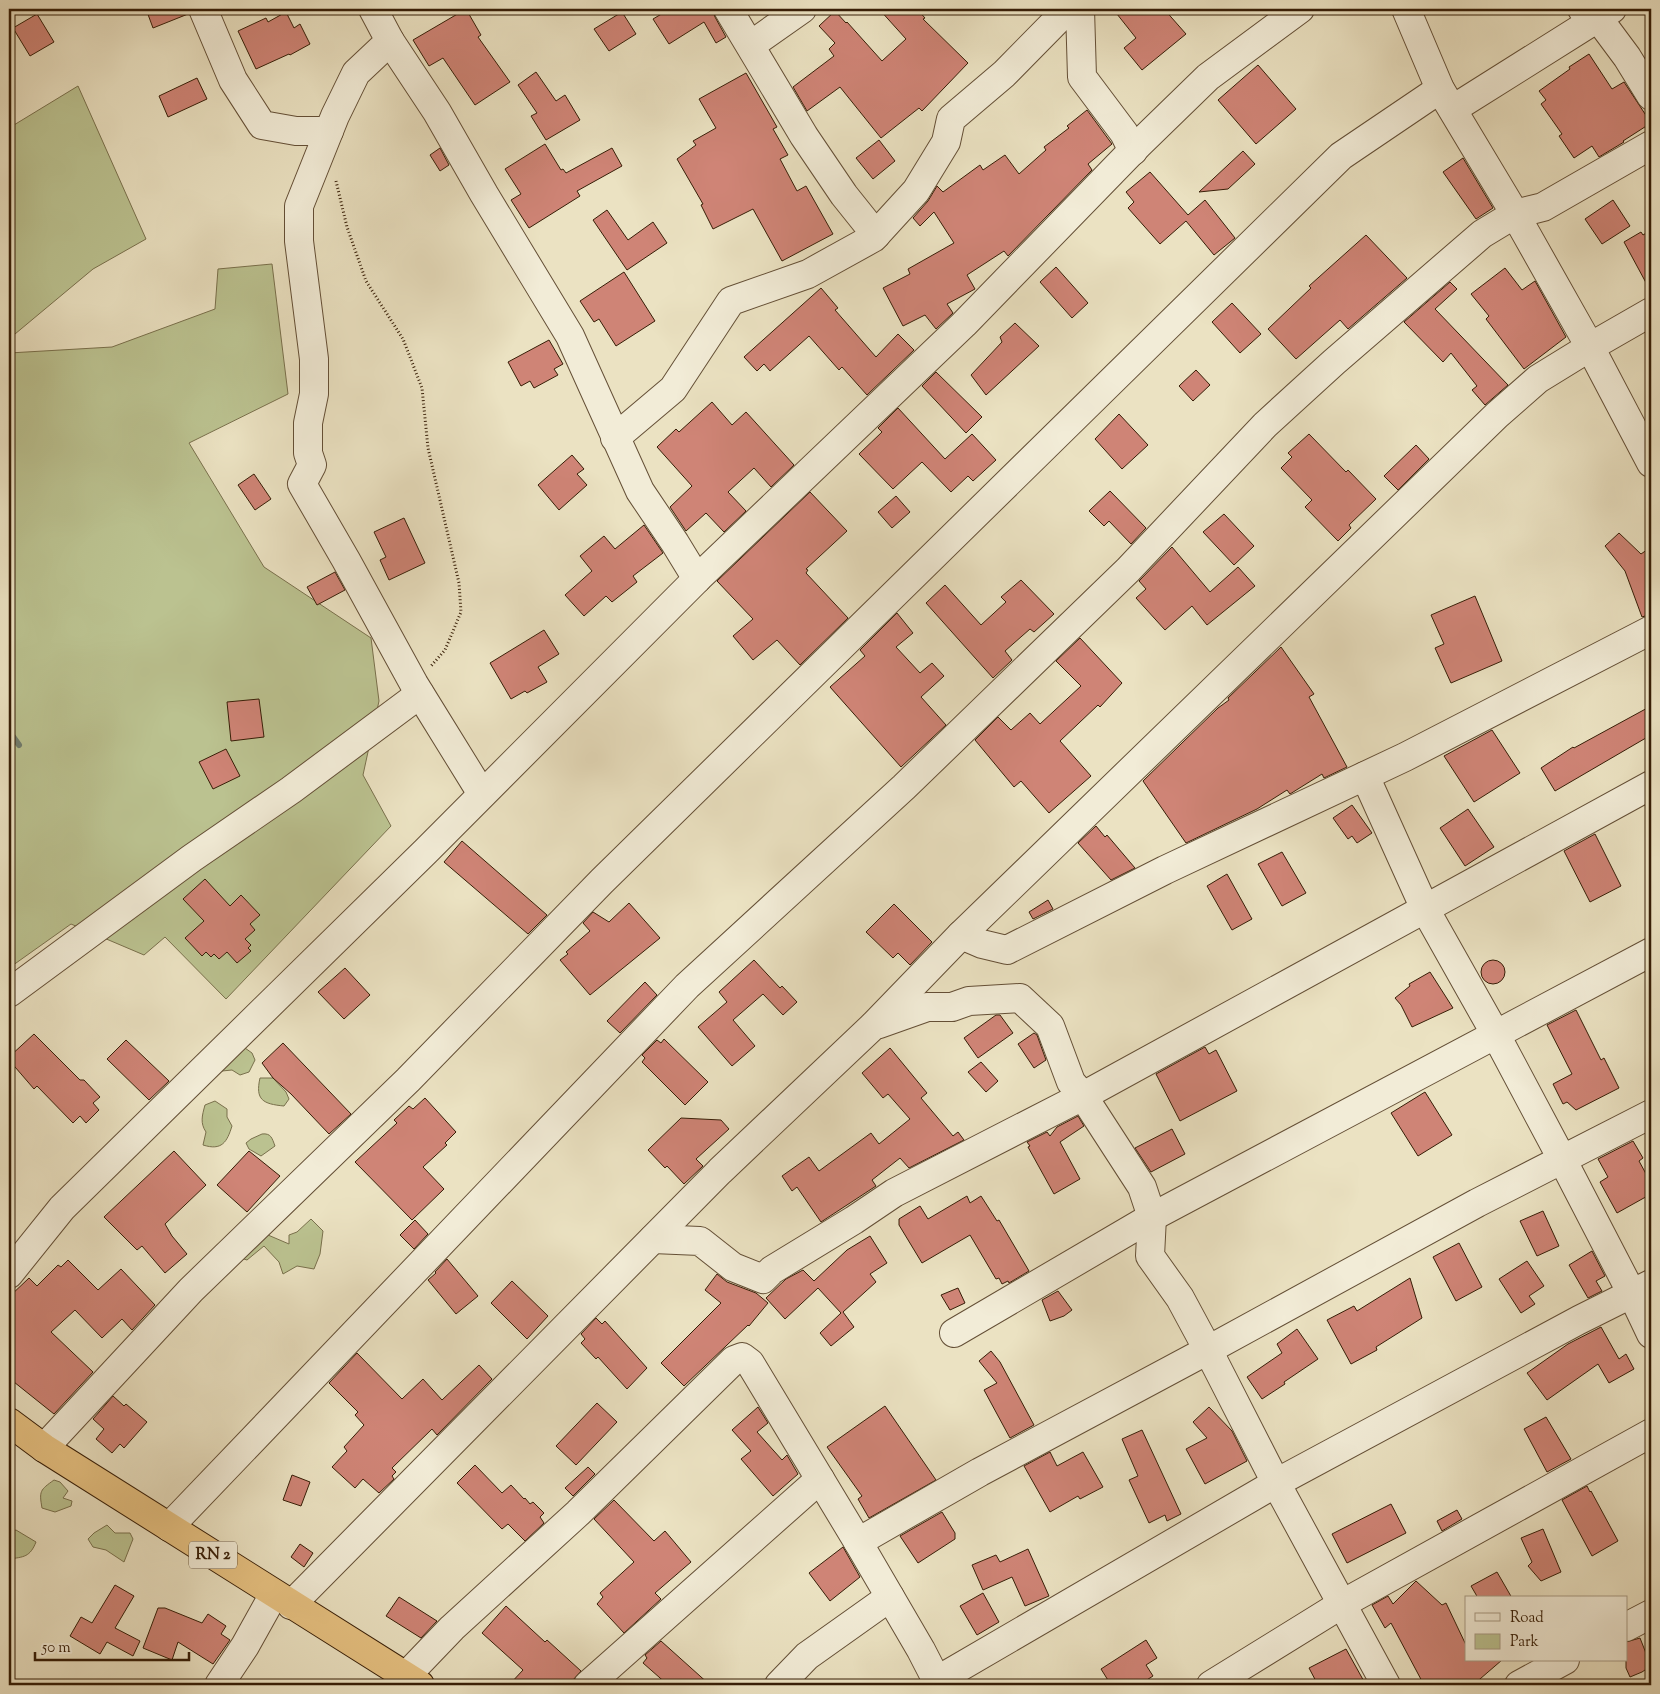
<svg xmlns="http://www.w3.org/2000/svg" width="1660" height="1694" font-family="'Sorts Mill Goudy',serif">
  <rect width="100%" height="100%" fill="#ebe2c2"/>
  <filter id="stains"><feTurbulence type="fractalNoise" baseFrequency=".004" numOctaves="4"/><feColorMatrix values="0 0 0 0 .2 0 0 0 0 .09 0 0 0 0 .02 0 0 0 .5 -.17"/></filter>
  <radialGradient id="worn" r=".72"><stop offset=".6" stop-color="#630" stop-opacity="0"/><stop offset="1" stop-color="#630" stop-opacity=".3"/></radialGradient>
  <g fill="#bbc290" stroke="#79704c">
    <path d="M78,86L146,239L93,269L9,339V128Z"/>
    <path d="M272,264L288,394L189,443L264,567L371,638L379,701L363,775L391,826L226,999L165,937L144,955L71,924L9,968V353L112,347L215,309L218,269Z"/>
    <path d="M245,1048L252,1053L255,1060L249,1072L240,1075L232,1070L222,1071C226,1058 231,1051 245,1048Z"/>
    <path d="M260,1078H273L286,1092L289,1099L284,1106C263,1104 255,1100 260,1078Z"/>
    <path d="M215,1101L227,1109V1117L232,1126C227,1142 222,1151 203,1145L206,1132C200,1123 202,1116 205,1105Z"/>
    <path d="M262,1134C271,1133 272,1138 275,1146L261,1156L249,1149L246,1143L251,1139Z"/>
    <path d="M311,1219L323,1231L320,1254L314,1269L297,1266L283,1274L279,1262L264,1246L247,1260L228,1254L261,1232L289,1244V1235L297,1232Z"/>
    <path d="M54,1480L60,1482L68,1491L63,1498L72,1501L71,1506L55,1512L42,1508C39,1491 40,1490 54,1480Z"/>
    <path d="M107,1525L115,1533H130L133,1539L124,1562L106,1550L93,1547L88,1539L94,1533Z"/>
    <path d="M16,1530L36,1542C30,1557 24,1557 9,1559V1532Z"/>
  </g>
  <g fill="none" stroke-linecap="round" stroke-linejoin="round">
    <path stroke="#717d6f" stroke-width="6" d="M9,731L19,745"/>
  </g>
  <g fill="#cf8476" stroke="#371e07">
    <path d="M146,9H188V14L153,28Z"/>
    <path d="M466,9L481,35L478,37L510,82L475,105L443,58L429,66L413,40Z"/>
    <path d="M670,9H712L715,17L726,37L716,43L704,22L669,44L653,19Z"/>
    <path d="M879,9H917L925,18L923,19L968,63L922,111L919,108L881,138L840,87L807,111L793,87L834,56L829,49L835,43L819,26L835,11L846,23L847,22L882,61L906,39Z"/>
    <path d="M1113,9H1164L1186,34L1142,70L1124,48L1136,38Z"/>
    <path d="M286,12L294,28L300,24L310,44L290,55L289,54L256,69L238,31L266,18L268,22Z"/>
    <path d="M622,12L636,34L609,51L594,29Z"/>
    <path d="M37,14L54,42L30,56L13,28Z"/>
    <path d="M1589,54L1612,89L1624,82L1651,123L1623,141L1624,142L1599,157L1592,146L1574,158L1559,136L1562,134L1541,104L1546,100L1539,91L1570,69L1569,67Z"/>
    <path d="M1258,65L1296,109L1256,144L1218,100Z"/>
    <path d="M536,72L556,101L565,95L580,120L546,140L531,116L537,113L518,85Z"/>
    <path d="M746,73L777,127L773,129L788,155L780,159L797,191L806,186L833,234L782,261L753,209L713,229L701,205L703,204L677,159L696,145L693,141L716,128L699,99Z"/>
    <path d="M197,78L207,99L168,117L159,96Z"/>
    <path d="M1087,110L1112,144L1088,164L1092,170L1008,256L1004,251L967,275L975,289L947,304L953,313L936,329L925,315L903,326L883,288L910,274L908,269L954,243L934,212L920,226L913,218L928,201L937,186L943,192L980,165L983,170L1005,155L1019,174L1046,150L1044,147L1069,128L1067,126Z"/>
    <path d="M879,140L895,161L873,179L856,158Z"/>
    <path d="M545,144L561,170L563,169L566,173L612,148L622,166L577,191L580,196L529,228L511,200L521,194L505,169Z"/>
    <path d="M440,148L449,165L440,171L430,155Z"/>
    <path d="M1243,151L1255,164L1228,189L1199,192Z"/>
    <path d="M1463,158L1493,208L1476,219L1443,172Z"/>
    <path d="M1150,172L1188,215L1205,200L1235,238L1214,255L1186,221L1160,244L1128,208L1134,202L1126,192Z"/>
    <path d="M1613,200L1630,226L1602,244L1585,219Z"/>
    <path d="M607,210L628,240L653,222L667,243L627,270L593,220Z"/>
    <path d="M1651,230V292L1624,242L1641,232L1643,235Z"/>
    <path d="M1366,235L1407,278L1348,329L1340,320L1296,359L1268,329L1311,288L1309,286Z"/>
    <path d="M1056,267L1088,303L1072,318L1040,282Z"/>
    <path d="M1505,268L1522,290L1535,281L1566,337L1524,369L1486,319L1489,316L1471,294Z"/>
    <path d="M624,272L655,321L616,346L599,319L594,322L580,301Z"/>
    <path d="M1450,282L1457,289L1435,309L1508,385L1485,405L1472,390L1477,386L1451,353L1443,362L1404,322Z"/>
    <path d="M821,288L838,308L835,310L876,357L898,334L914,350L867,395L842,367L839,370L809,336L770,371L764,364L757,371L744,357Z"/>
    <path d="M1232,303L1261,334L1240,353L1212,322Z"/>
    <path d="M1015,323L1039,346L986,395L971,375L1002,342L1000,337Z"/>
    <path d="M549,340L563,364L554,369L558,375L534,388L530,381L521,386L508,362Z"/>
    <path d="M1196,370L1210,385L1193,401L1179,386Z"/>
    <path d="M936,372L982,417L966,433L922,386Z"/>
    <path d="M712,402L732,425L746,412L794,465L771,487L754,468L728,492L746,511L724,532L706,513L686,531L670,507L692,486L657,447L676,429L679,432Z"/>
    <path d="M898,408L945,459L972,434L996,460L973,481L968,476L951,492L922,462L893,489L859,454L882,432L878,428Z"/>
    <path d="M1119,414L1148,445L1122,469L1095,439Z"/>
    <path d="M1309,434L1346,472L1348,470L1376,499L1349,525L1351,528L1338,541L1305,507L1312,500L1281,468L1292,457L1288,453Z"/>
    <path d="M1416,445L1429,459L1398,490L1384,476Z"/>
    <path d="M572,455L584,469L577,474L587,485L559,510L538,485Z"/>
    <path d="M254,474L271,499L255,510L238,485Z"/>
    <path d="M1110,491L1146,528L1131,544L1109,521L1104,526L1089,511Z"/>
    <path d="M810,492L847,531L806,569L808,570L806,573L848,618L800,665L777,640L753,660L733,636L753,619L717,581Z"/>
    <path d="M896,496L910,512L892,528L878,512Z"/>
    <path d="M1224,514L1254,546L1234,565L1203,532Z"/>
    <path d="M404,518L425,563L389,580L380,560L386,557L374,532Z"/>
    <path d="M644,525L663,553L633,576L637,582L612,602L606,596L584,616L565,595L592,571L580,556L604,536L615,549Z"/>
    <path d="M1619,533L1641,554L1651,547V614L1642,617L1625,571L1605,546Z"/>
    <path d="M1172,547L1210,592L1238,567L1255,586L1207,625L1192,606L1165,630L1136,598L1146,589L1139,581Z"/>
    <path d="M335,572L345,590L317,605L307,587Z"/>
    <path d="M1021,580L1054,614L1034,632L1030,629L1005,651L1012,660L993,678L926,603L945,585L981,625L1006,602L1001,597Z"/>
    <path d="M1475,596L1502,661L1451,683L1435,648L1444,644L1431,615Z"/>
    <path d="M897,613L913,633L896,647L920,673L932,663L944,676L921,697L946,725L901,767L830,687L865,656L860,650Z"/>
    <path d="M544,630L559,654L538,667L547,682L527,693L525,691L511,699L490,663Z"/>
    <path d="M1080,638L1122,683L1100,707L1098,705L1060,741L1091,776L1049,813L1021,781L1014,787L975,740L998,717L1011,730L1030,713L1040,724L1081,686L1056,661Z"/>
    <path d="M1281,647L1314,694L1309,697L1347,767L1324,778L1322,774L1290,794L1287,790L1257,809L1186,843L1143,781L1218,708L1229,700L1228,698Z"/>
    <path d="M259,699L264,737L231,741L227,702Z"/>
    <path d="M1651,706V735L1555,791L1541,768L1573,747L1574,748Z"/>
    <path d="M1492,730L1520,773L1474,802L1444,756Z"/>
    <path d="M226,749L240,776L213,789L199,762Z"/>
    <path d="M1352,805L1372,833L1357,843L1352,836L1348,839L1333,818Z"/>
    <path d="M1468,809L1494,847L1465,866L1440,828Z"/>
    <path d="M1096,826L1105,837L1107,835L1135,868L1111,880L1078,843Z"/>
    <path d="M1595,834L1621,886L1590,902L1564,851Z"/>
    <path d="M462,841L547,915L528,934L444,862Z"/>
    <path d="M1282,852L1306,893L1282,906L1258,864Z"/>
    <path d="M1227,874L1252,919L1232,930L1207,886Z"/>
    <path d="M205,879L230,906L241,895L260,915L250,924L255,930L245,939L251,945L248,948L251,951L237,963L227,952L219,959L214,954L211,957L206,952L202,956L185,938L204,921L183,899Z"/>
    <path d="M1048,900L1053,909L1033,919L1029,912Z"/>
    <path d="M629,903L660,938L590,995L560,960L568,954L566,952L590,931L583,923L593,912L609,922Z"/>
    <path d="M894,904L932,942L910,965L898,953L893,958L866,932Z"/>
    <circle cx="1493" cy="972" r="12"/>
    <path d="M754,960L780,988L782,986L797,1002L783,1015L763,994L733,1020L755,1046L732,1066L698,1027L727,1002L719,992Z"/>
    <path d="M345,968L370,995L344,1019L318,992Z"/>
    <path d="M1430,972L1453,1008L1412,1027L1401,1005L1395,998L1410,986L1409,984Z"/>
    <path d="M645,982L657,995L620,1033L607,1021Z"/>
    <path d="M1576,1010L1601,1060L1604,1058L1619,1088L1576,1110L1567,1102L1563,1104L1553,1084L1572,1074L1547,1025Z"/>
    <path d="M996,1015H1000L1013,1033L978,1058L964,1038Z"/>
    <path d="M1034,1033L1037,1035L1046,1060L1034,1068L1018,1044Z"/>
    <path d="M34,1034L80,1080H84L100,1097L93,1103L99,1110L86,1123L80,1116L73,1123L37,1086L34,1089L9,1060V1057Z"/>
    <path d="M664,1039L708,1082L685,1105L642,1062L645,1058L642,1055L657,1040L661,1043Z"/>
    <path d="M126,1040L169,1081L149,1100L107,1059Z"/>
    <path d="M283,1043L351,1114L329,1134L291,1094L273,1078L262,1063Z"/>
    <path d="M1205,1047L1209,1054L1216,1050L1237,1091L1180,1121L1156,1074Z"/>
    <path d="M890,1048L927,1093L921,1098L953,1136L958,1132L964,1140L909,1168L900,1158L872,1180L876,1186L821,1222L797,1187L792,1191L782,1176L809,1157L819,1171L871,1133L879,1144L910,1119L888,1094L883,1098L862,1073Z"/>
    <path d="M981,1062L998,1081L986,1092L968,1072Z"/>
    <path d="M1425,1092L1452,1135L1418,1156L1391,1113Z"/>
    <path d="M425,1098L456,1132L445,1143L447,1145L423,1167L444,1189L412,1220L355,1162L397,1123L394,1120L409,1106L413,1109Z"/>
    <path d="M1078,1116L1084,1126L1060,1142L1080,1179L1054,1194L1028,1147L1030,1146L1027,1142L1047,1132L1050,1136L1057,1127Z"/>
    <path d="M681,1118L721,1120L729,1129L696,1159L703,1166L684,1184L667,1166L665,1168L648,1150Z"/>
    <path d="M1172,1129L1185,1154L1151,1172L1135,1148Z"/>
    <path d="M1633,1141L1643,1158L1639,1161L1651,1183V1194L1617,1213L1600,1182L1608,1177L1598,1159Z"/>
    <path d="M174,1151L206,1185L165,1224L172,1236L187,1254L165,1273L142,1246L137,1250L104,1217Z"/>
    <path d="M249,1151L280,1176L247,1212L217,1185Z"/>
    <path d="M967,1196L970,1203L981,1196L997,1221L999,1220L1029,1271L1009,1283L1008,1281L1002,1284L999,1278L996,1279L970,1235L922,1263L899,1225V1219L920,1206L928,1219Z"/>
    <path d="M1543,1211L1559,1246L1537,1256L1520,1221Z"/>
    <path d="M415,1220L428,1234L414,1249L400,1235Z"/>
    <path d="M870,1236L887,1263L870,1274L876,1282L843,1312L854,1327L831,1346L820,1333L841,1313L818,1288L785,1319L766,1298L786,1279L803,1270L814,1281L847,1250Z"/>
    <path d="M1459,1243L1482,1287L1456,1301L1433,1257Z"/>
    <path d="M1592,1251L1605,1276L1596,1281L1602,1291L1588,1298L1569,1265Z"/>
    <path d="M447,1259L478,1296L456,1314L428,1280L436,1273L435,1272Z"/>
    <path d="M68,1260L98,1290L121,1269L155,1305L132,1330L122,1319L102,1338L75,1310L51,1332L93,1372L54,1414L9,1378V1297L29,1278L37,1286L58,1265L61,1267Z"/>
    <path d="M1527,1261L1544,1286L1529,1296L1535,1304L1521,1313L1499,1279Z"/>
    <path d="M717,1274L727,1282L756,1293L768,1303L749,1326L748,1325L684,1386L661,1363L721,1303L705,1290Z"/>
    <path d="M1410,1278L1422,1318L1376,1347L1377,1350L1351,1364L1327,1320L1354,1306L1357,1311Z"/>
    <path d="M512,1281L548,1316L527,1339L491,1303Z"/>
    <path d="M958,1288L965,1303L950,1310L941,1295Z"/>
    <path d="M1058,1291L1072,1310L1064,1316L1050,1321L1042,1300Z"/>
    <path d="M596,1318L602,1324L605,1321L647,1368L627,1389L598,1357L596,1359L581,1343L585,1339L581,1334Z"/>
    <path d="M1601,1327L1619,1359L1626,1354L1634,1369L1609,1383L1598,1364L1547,1400L1527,1373L1568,1344Z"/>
    <path d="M1297,1329L1318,1359L1284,1382L1285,1384L1262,1399L1247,1377L1282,1353L1277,1344Z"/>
    <path d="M991,1351L1000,1362L1034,1425L1010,1438L984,1390L997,1383L979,1361Z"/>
    <path d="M357,1353L402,1399L423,1379L442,1400L479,1365L492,1379L437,1435L432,1429L392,1468L396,1472L392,1476L394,1479L379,1493L363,1479L355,1488L332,1467L347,1451L344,1447L364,1425L355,1415L358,1412L329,1383Z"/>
    <path d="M113,1396L124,1406L126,1404L147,1422L124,1448L120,1444L112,1453L96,1439L104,1429L93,1419Z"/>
    <path d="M597,1403L617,1422L576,1465L556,1446Z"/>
    <path d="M885,1406L936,1480L869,1518L858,1499L862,1496L827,1447Z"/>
    <path d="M758,1407L768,1423L757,1432L782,1460L787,1455L798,1474L773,1496L741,1459L751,1451L732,1430Z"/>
    <path d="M1209,1407L1232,1431L1247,1461L1205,1484L1186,1449L1207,1438L1193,1422Z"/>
    <path d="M1546,1417L1571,1459L1547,1472L1524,1429Z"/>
    <path d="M1142,1430L1181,1514L1167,1521L1165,1515L1149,1523L1129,1480L1138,1476L1122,1439Z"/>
    <path d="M1050,1452L1057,1466L1083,1452L1103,1487L1080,1499L1078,1496L1050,1512L1024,1466Z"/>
    <path d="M475,1465L502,1493L511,1485L524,1499L525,1498L530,1504L533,1502L544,1513L540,1517L544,1523L525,1541L508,1524L502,1529L457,1483Z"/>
    <path d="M588,1467L595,1474L573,1496L565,1488Z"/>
    <path d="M292,1475L310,1482L301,1506L283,1500Z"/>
    <path d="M1587,1486L1590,1492L1591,1491L1618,1541L1592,1556L1562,1500Z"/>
    <path d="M614,1500L654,1541L665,1531L691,1562L655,1593L661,1599L624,1633L597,1604L603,1597L600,1593L634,1562L594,1519Z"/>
    <path d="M1391,1504L1406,1533L1347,1563L1332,1534Z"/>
    <path d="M1457,1510L1462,1519L1442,1531L1437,1521Z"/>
    <path d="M942,1512L955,1533V1539L918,1563L900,1536Z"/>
    <path d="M1543,1529L1561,1572L1541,1581L1528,1566L1532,1562L1521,1538Z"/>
    <path d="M300,1544L313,1553L304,1567L291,1557Z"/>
    <path d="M843,1547L860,1577L830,1601L809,1573Z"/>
    <path d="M1028,1549L1049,1596L1025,1606L1012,1577L983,1590L972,1565L996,1555L1000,1562Z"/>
    <path d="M1497,1572L1512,1598H1478L1471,1586Z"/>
    <path d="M1416,1581L1442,1605L1446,1603L1466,1645V1660H1502L1473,1685H1424L1391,1623L1385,1628L1372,1605L1388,1596L1393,1604Z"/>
    <path d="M115,1585L134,1596L115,1628L140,1641L133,1656L107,1642L100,1654L70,1636L81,1617L92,1623Z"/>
    <path d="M983,1593L999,1622L977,1635L960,1606Z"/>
    <path d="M399,1597L437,1621L421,1638L386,1616Z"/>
    <path d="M506,1606L545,1642L547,1640L581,1671L573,1680V1685H509L523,1670L482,1633Z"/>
    <path d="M158,1608H165L202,1623L208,1614L226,1626L221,1634L230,1640L213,1664L178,1642L172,1660L143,1648Z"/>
    <path d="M1640,1638L1651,1666L1642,1672L1630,1677L1626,1668V1642Z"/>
    <path d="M1146,1640L1157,1658L1146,1665L1153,1676L1139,1685H1111L1101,1669Z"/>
    <path d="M661,1641L710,1685H668L643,1663L647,1658L645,1655Z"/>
    <path d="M1346,1649L1366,1685H1318L1309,1668Z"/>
  </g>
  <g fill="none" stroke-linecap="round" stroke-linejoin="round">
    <g stroke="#644f36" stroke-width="30">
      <g id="minor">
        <path d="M203,9L233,80L262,125L296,131H329"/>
        <path d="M373,9L390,41L356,73L335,116L299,206V241L314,359V394L308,423V453L312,465L302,484L346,560L414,684L482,794"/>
        <path d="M728,9L804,136L844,195L876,235"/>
        <path d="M1080,9L1082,77L1124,133L1133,151"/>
        <path d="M1406,9L1440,89L1515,214L1590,347L1651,463"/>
        <path d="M1582,9L1598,18L1627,57L1651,96"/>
        <path d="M390,41L437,112L484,194L570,336L640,491L675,543L697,579"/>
        <path d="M751,45L802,9"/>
        <path d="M1453,109L1612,9"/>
        <path d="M615,438L673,389L731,301L808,274L873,238L916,191L946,142L951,119L1004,74L1068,9"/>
        <path d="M1365,776L1425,909L1496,1035L1562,1159L1632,1294L1651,1334"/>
        <path d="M961,935L982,944L1007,950L1165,870L1405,757L1651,630"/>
        <path d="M9,993L192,858L291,790L420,694"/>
        <path d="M879,1024L927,1007H952L969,1001L1020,998L1050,1026L1071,1082L1083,1096L1142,1187L1152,1217L1150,1256L1180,1298L1208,1350L1276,1483L1386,1685"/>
        <path d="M653,1239L700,1241L733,1267L763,1279L772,1270L854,1220L894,1193L1083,1096L1651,785"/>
        <path d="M9,1274L62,1208L426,851L697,579L964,324L1138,145L1208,77L1300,9"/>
        <path d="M954,1333L1152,1217L1651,952"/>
        <path d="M44,1448L191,1290L408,1080L602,881L1341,156L1440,89"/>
        <path d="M169,1527L687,986L904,787L1128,570L1265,425L1334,362L1482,234L1515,214L1543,207L1651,145"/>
        <path d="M858,1542L980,1472L1208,1350L1477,1203L1651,1114"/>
        <path d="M291,1605L720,1171L874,1025L961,935L1497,415L1538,379L1590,347L1651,312"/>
        <path d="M1626,1627L1651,1614"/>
        <path d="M406,1676L452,1628L578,1513L734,1360L742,1357L750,1363L858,1542L921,1650L939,1685"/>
        <path d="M936,1681L1276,1483L1579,1320L1651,1284"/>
        <path d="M219,1685L245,1646L274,1594"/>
        <path d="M588,1685L820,1479"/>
        <path d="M779,1685L807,1656L890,1597"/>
        <path d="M1211,1685L1342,1604L1651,1433"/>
        <path d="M1519,1685L1565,1660"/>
      </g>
    </g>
    <g stroke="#371e07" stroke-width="30">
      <path id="highway" d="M9,1422L44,1448L420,1685"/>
    </g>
    <path stroke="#371e07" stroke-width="3" stroke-dasharray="1 2.5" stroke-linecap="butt" d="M336,181L347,227L366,281L403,339L422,388L428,448L459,583L461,612L445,650L431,666"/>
    <use href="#minor" stroke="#f2ecd7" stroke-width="28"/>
    <use href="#highway" stroke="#e6c181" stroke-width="28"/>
  </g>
  <g text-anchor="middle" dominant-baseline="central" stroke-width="4" stroke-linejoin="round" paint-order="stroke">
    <rect fill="#f2ecd7" stroke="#6f5c45" stroke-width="1" x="189" y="1541.5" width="48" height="27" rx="4"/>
    <g font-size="16" font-weight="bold" fill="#371e07">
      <text x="213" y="1555">RN 2</text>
    </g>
  </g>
  <rect width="1660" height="1694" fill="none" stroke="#ebe2c2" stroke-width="30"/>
  <rect x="10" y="10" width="1640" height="1674" fill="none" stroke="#371e07" stroke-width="2.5"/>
  <rect x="15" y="15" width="1630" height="1664" fill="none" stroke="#371e07"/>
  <rect x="1465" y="1596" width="162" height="65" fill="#f2ecd7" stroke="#a79a84"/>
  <rect x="1475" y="1613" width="25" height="8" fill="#f2ecd7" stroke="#a79a84"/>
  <text x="1510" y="1622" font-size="15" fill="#371e07">Road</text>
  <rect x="1475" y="1634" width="25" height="15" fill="#bbc290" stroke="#a79a84"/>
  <text x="1510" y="1646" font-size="15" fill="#371e07">Park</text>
  <path d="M35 1652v8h154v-8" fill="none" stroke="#371e07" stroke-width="2.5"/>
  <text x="42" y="1652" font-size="15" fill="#371e07" stroke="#f2ecd7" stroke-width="4" paint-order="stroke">50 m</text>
  <rect width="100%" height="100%" filter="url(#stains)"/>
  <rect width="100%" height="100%" fill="url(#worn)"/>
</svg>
